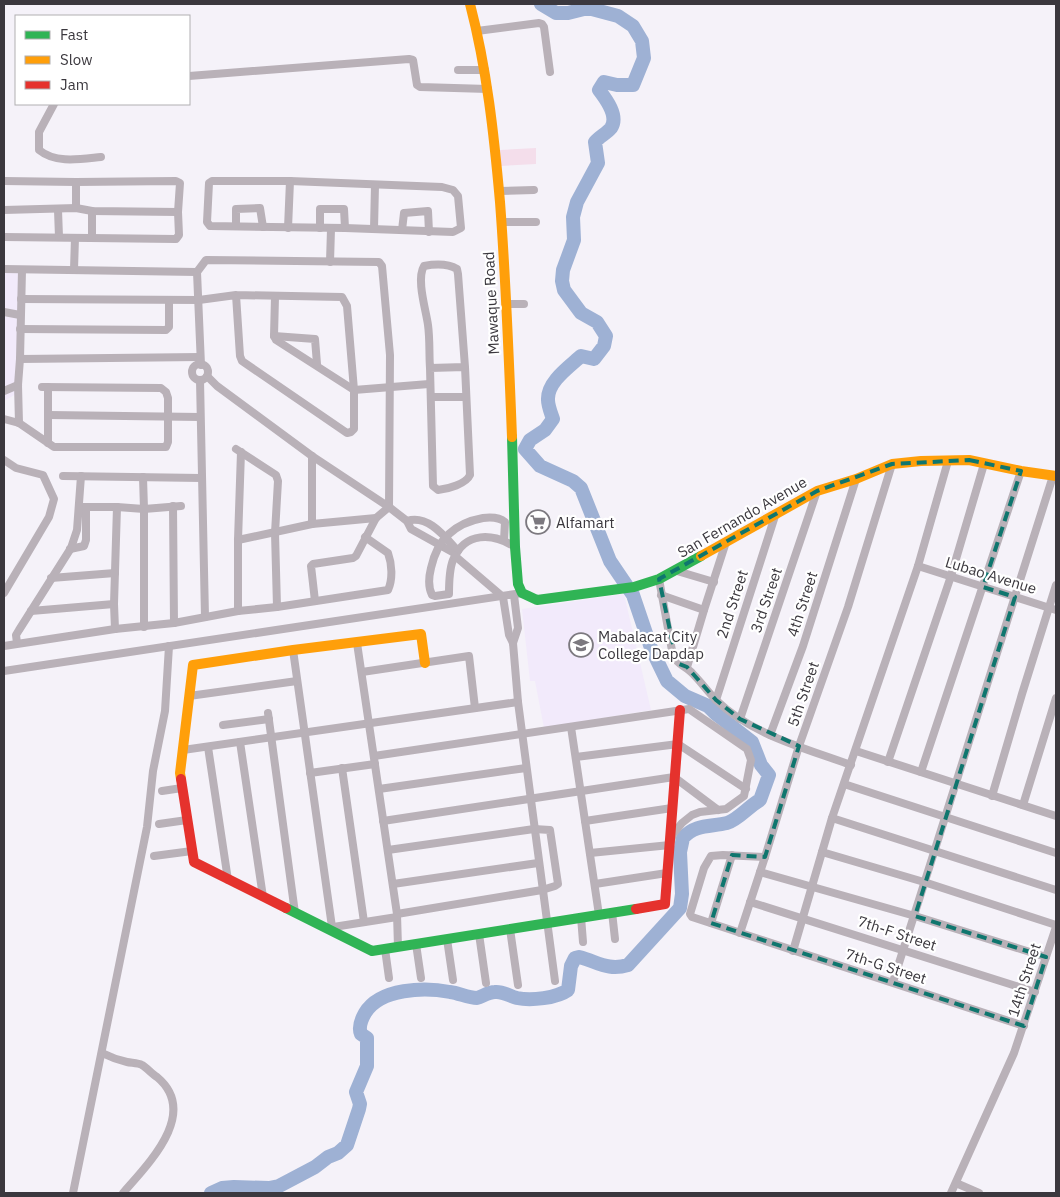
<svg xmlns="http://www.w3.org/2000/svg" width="1060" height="1197" font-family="'IBM Plex Sans',sans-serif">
  <rect width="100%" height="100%" fill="#f5f2f9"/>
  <g fill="#f2eafb">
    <path d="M21,272L16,394L4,401V273Z"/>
    <path d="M624,594L651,710L544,728L535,681H530L522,609Z"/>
  </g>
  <path fill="#f4deeb" d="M536,148V164L501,166L500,150Z"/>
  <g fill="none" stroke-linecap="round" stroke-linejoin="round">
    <path stroke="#9eb1d4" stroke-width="14" d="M211,1193L222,1188L234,1187L269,1188L279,1186L315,1167L328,1157L338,1153L347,1145L359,1109L360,1104L356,1092L367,1066V1038L361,1034C358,1027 361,1020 365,1013C380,988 425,987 450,992C459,993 468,998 477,998C482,997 488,992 495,992C503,991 509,996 517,998C531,1001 557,998 568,990L571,966L575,958L579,957C598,962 608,971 628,965L680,908L682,894L680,852L683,838C695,824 711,827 727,823C738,820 749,806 760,800L769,775L761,765L752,742L716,714L708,706L685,696L667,681L651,648L633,595L610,561L581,488L573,481L540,466L525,449L530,440L545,430L553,419C551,413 548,406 548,400C547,382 569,367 581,356L594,359L604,346L606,336L597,322L581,313L564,290L562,281L563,270L574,240L573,217L577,202L598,163L595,142C599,137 607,133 611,128C619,116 606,99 599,90L604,82L617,85H633L644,58L642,41L633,26L618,16L588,8L568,13H556L541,4"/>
    <g stroke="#b9b1b8" stroke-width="8">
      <path d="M477,31L539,23L542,24L544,27L550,72"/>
      <path d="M458,70H485"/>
      <path d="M189,76L409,59L413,60L417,85L420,87L488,89"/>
      <path d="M54,104L39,132V150C56,164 81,159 101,157"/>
      <path d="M4,181L76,182L176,181L180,183L178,212L179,235L176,239L4,237"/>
      <path d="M212,181H290L442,187L453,190L458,196L461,228L453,232L345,228L210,226L207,222L209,183Z"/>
      <path d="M499,191L534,190"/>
      <path d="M76,208V182"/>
      <path d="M4,210L76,208L92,211L178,212"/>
      <path d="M58,210L59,237"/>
      <path d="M92,211V238"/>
      <path d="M502,222H536"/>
      <path d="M236,226V209L260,208L263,227"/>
      <path d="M288,228L290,181"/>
      <path d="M320,228V209H344L345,228"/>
      <path d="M374,229L375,185"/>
      <path d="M402,230L404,213L428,211L429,232"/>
      <path d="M330,262L331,229"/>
      <path d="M4,269L197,272"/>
      <path d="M74,270L75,238"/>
      <path d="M275,297L274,336L276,340L354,390L429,384"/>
      <path d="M21,299L199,300L236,295L342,297L347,306L354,390V429L351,432L347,433L242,361L240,356L236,295"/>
      <path d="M507,304H524"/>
      <path d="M4,312L20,315"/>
      <path d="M20,329L166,330L169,327V300"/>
      <path d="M274,336L315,339L317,364"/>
      <path d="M20,359L200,357"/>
      <circle cx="200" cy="372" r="8"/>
      <path d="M201,365L197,272L206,260L379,262L382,266L390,355L389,507L376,518L356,556L353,558L313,564L311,566L315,601"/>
      <path d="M430,368C429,354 430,339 428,325C426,310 416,279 424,266C435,264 447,263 457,269L458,274L465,367L470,475C466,484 448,489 438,490L433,486L430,368L465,367"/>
      <path d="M207,376L217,386L312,456L389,507L407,521L411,529L456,554"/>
      <path d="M200,380L205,617"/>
      <path d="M4,391L18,385"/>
      <path d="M431,397H466"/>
      <path d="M49,415L200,417"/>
      <path d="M4,419L19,423L54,447H166L168,442V398L166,392L161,388L42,387"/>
      <path d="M19,423L18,385L20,359L22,270"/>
      <path d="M48,443V387"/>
      <path d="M236,449L276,475L278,481L275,533L277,607"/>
      <path d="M312,456V524"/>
      <path d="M4,460L16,468L43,475L54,499L49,517L4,593"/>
      <path d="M63,476L201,478"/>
      <path d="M143,477L144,509V627"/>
      <path d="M173,506L174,623"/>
      <path d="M79,507H117L144,509L181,506"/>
      <path d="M407,521C428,514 445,537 458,551"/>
      <path d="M238,540L312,524L376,518"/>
      <path d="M504,540L505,522C499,517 491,517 483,518C455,523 437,540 431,568C429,576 428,587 432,595L435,596L449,594C449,583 449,570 453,560C465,531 493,533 515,547"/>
      <path d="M70,549L84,546L86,540V507"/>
      <path d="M455,556L503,597L509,635L513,643L518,702L555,981"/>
      <path d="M918,566L1056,610"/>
      <path d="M677,571L714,582"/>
      <path d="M51,578L115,573"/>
      <path d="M659,579L673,656C678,665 687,667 693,674C701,682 708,692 716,700C752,735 805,748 851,765"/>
      <path d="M661,595L704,610"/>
      <path d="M31,611L114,604"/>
      <path d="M238,611V540L241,452"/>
      <path d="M115,629L114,604L117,507"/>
      <path d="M17,643L16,635L19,630L71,548L77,530L81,476"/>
      <path d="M357,643L397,914L398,947"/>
      <path d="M513,643L518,628L514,595"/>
      <path d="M4,646L115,629L174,623L238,611L277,607L388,590C393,579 392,564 388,553L365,537"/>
      <path d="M293,650L332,927"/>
      <path d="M687,667L704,610L726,542"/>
      <path d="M4,671L522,593"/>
      <path d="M362,672L469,656L475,708"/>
      <path d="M189,696L297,681"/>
      <path d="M716,700L775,516"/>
      <path d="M268,713L295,913"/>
      <path d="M740,719L817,491"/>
      <path d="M223,725L269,719"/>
      <path d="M571,727L599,915"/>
      <path d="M770,735L803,646L856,479"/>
      <path d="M240,742L263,897"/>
      <path d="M208,747L228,880"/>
      <path d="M183,750L518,702"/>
      <path d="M856,751L1056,816"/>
      <path d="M374,756L689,709L747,749L751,760L744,796L726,809L700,812L692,815L682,823L673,834L670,845L590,853"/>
      <path d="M576,757L678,744L746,789"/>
      <path d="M888,762L951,576L984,464"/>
      <path d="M342,768L364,922"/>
      <path d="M921,772L1021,471"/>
      <path d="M310,773L375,764"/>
      <path d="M844,784L1056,853"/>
      <path d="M379,789L526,768"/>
      <path d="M162,791L182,788"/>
      <path d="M992,796L1022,694L1056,585"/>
      <path d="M1023,805L1056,698"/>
      <path d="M832,818L1056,890"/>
      <path d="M383,821L674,777L718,810"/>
      <path d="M585,821L672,808"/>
      <path d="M159,824L187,820"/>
      <path d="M388,850L534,829L550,830L558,884L555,886L542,890L397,914"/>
      <path d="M822,852L924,882L1056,925"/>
      <path d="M154,856L192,851"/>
      <path d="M765,857L723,855L711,856L704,868L690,914L692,917L1024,1026"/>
      <path d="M760,872L915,916L1046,957"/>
      <path d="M393,884L538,863"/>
      <path d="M595,884L667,873"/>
      <path d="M750,902L1035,992"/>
      <path d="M612,912L615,939"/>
      <path d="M581,917L583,942"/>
      <path d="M711,923L732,855"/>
      <path d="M327,928L397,917"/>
      <path d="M510,929L518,985"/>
      <path d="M740,933L765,857L799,746L848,607L892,464"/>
      <path d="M479,934L486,983"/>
      <path d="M447,939L453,980"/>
      <path d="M416,944L421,978"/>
      <path d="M385,949L389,978"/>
      <path d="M793,951L832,818L918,566L948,461"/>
      <path d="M893,982L1053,476"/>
      <path d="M102,1053C110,1057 118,1060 127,1062C131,1063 138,1063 142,1065C147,1068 152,1074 157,1077C200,1113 148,1164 123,1193"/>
      <path d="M956,1183L979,1193"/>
      <path d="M73,1193L147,827L153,771L165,711L169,646"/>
      <path d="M951,1193L1014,1053L1056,927"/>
    </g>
    <g stroke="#30b455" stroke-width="10">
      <path d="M512,437L515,547L518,584L522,593L537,600L634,587L659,579L701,556"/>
      <path d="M286,908L372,951L636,909"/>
    </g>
    <g stroke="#ff9f0a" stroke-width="10">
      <path d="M470,4C487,69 494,135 500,202C506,281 509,359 512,437"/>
      <path d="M701,556L817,491L856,479L892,464L921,461L969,460L1021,471L1056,476"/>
      <path d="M181,779L180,773L193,665L293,650L421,634L425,663"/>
    </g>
    <g stroke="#e5322d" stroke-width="10">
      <path d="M181,779L194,862L286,908"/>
      <path d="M636,909L665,904L680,710"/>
    </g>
  </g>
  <path fill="none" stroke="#0f766e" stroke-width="4" stroke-dasharray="10 6" stroke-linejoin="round" d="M969,460L1021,471L983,587L1015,597L915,916L1046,957L1024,1026L711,923L732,855L765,857L799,746L740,719L716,700L687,667L677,663L659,579L817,491L892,464Z"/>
  <defs>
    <g id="supermarket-ring" transform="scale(1.25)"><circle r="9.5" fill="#fff" stroke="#7c797f" stroke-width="1.5"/><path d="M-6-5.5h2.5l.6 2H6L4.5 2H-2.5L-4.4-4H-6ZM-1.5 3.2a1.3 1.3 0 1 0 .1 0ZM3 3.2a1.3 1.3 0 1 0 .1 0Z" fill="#7c797f"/></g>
    <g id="university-ring" transform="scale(1.25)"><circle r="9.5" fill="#fff" stroke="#7c797f" stroke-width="1.5"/><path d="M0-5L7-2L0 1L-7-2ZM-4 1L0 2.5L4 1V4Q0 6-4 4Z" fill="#7c797f"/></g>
  </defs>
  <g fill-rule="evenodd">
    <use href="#supermarket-ring" x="538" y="522"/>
    <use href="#university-ring" x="581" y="645"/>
  </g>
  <g text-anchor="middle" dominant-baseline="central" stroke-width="4.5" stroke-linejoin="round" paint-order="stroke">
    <g font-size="15" fill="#3b383e" stroke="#fff">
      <text transform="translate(491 303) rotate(-93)">Mawaque Road</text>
      <text transform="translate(742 517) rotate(-30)">San Fernando Avenue</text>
      <text transform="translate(991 575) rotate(17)">Lubao Avenue</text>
      <text transform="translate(766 600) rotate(-71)">3rd Street</text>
      <text transform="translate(732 604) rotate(-72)">2nd Street</text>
      <text transform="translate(802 604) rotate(-72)">4th Street</text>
      <text transform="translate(803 694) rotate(-71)">5th Street</text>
      <text transform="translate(897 933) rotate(18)">7th-F Street</text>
      <text transform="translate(886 966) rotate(18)">7th-G Street</text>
      <text transform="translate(1024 980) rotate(-72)">14th Street</text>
    </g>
    <g font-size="15" fill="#3b383e" stroke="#fff" text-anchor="start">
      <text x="556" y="522">Alfamart</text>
      <text x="598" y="636">Mabalacat City<tspan x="598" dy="17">College Dapdap</tspan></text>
    </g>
  </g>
  <rect width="1060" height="1197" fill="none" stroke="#3b383e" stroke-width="10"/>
  <rect x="15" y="15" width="175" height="90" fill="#ffffff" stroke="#b1afb2"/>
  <rect x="25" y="31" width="25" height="8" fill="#30b455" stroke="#b1afb2"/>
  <text x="60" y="40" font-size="15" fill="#3b383e">Fast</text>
  <rect x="25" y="56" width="25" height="8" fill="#ff9f0a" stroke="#b1afb2"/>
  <text x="60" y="65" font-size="15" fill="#3b383e">Slow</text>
  <rect x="25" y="81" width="25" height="8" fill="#e5322d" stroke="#b1afb2"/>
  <text x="60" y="90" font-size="15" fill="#3b383e">Jam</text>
</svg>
